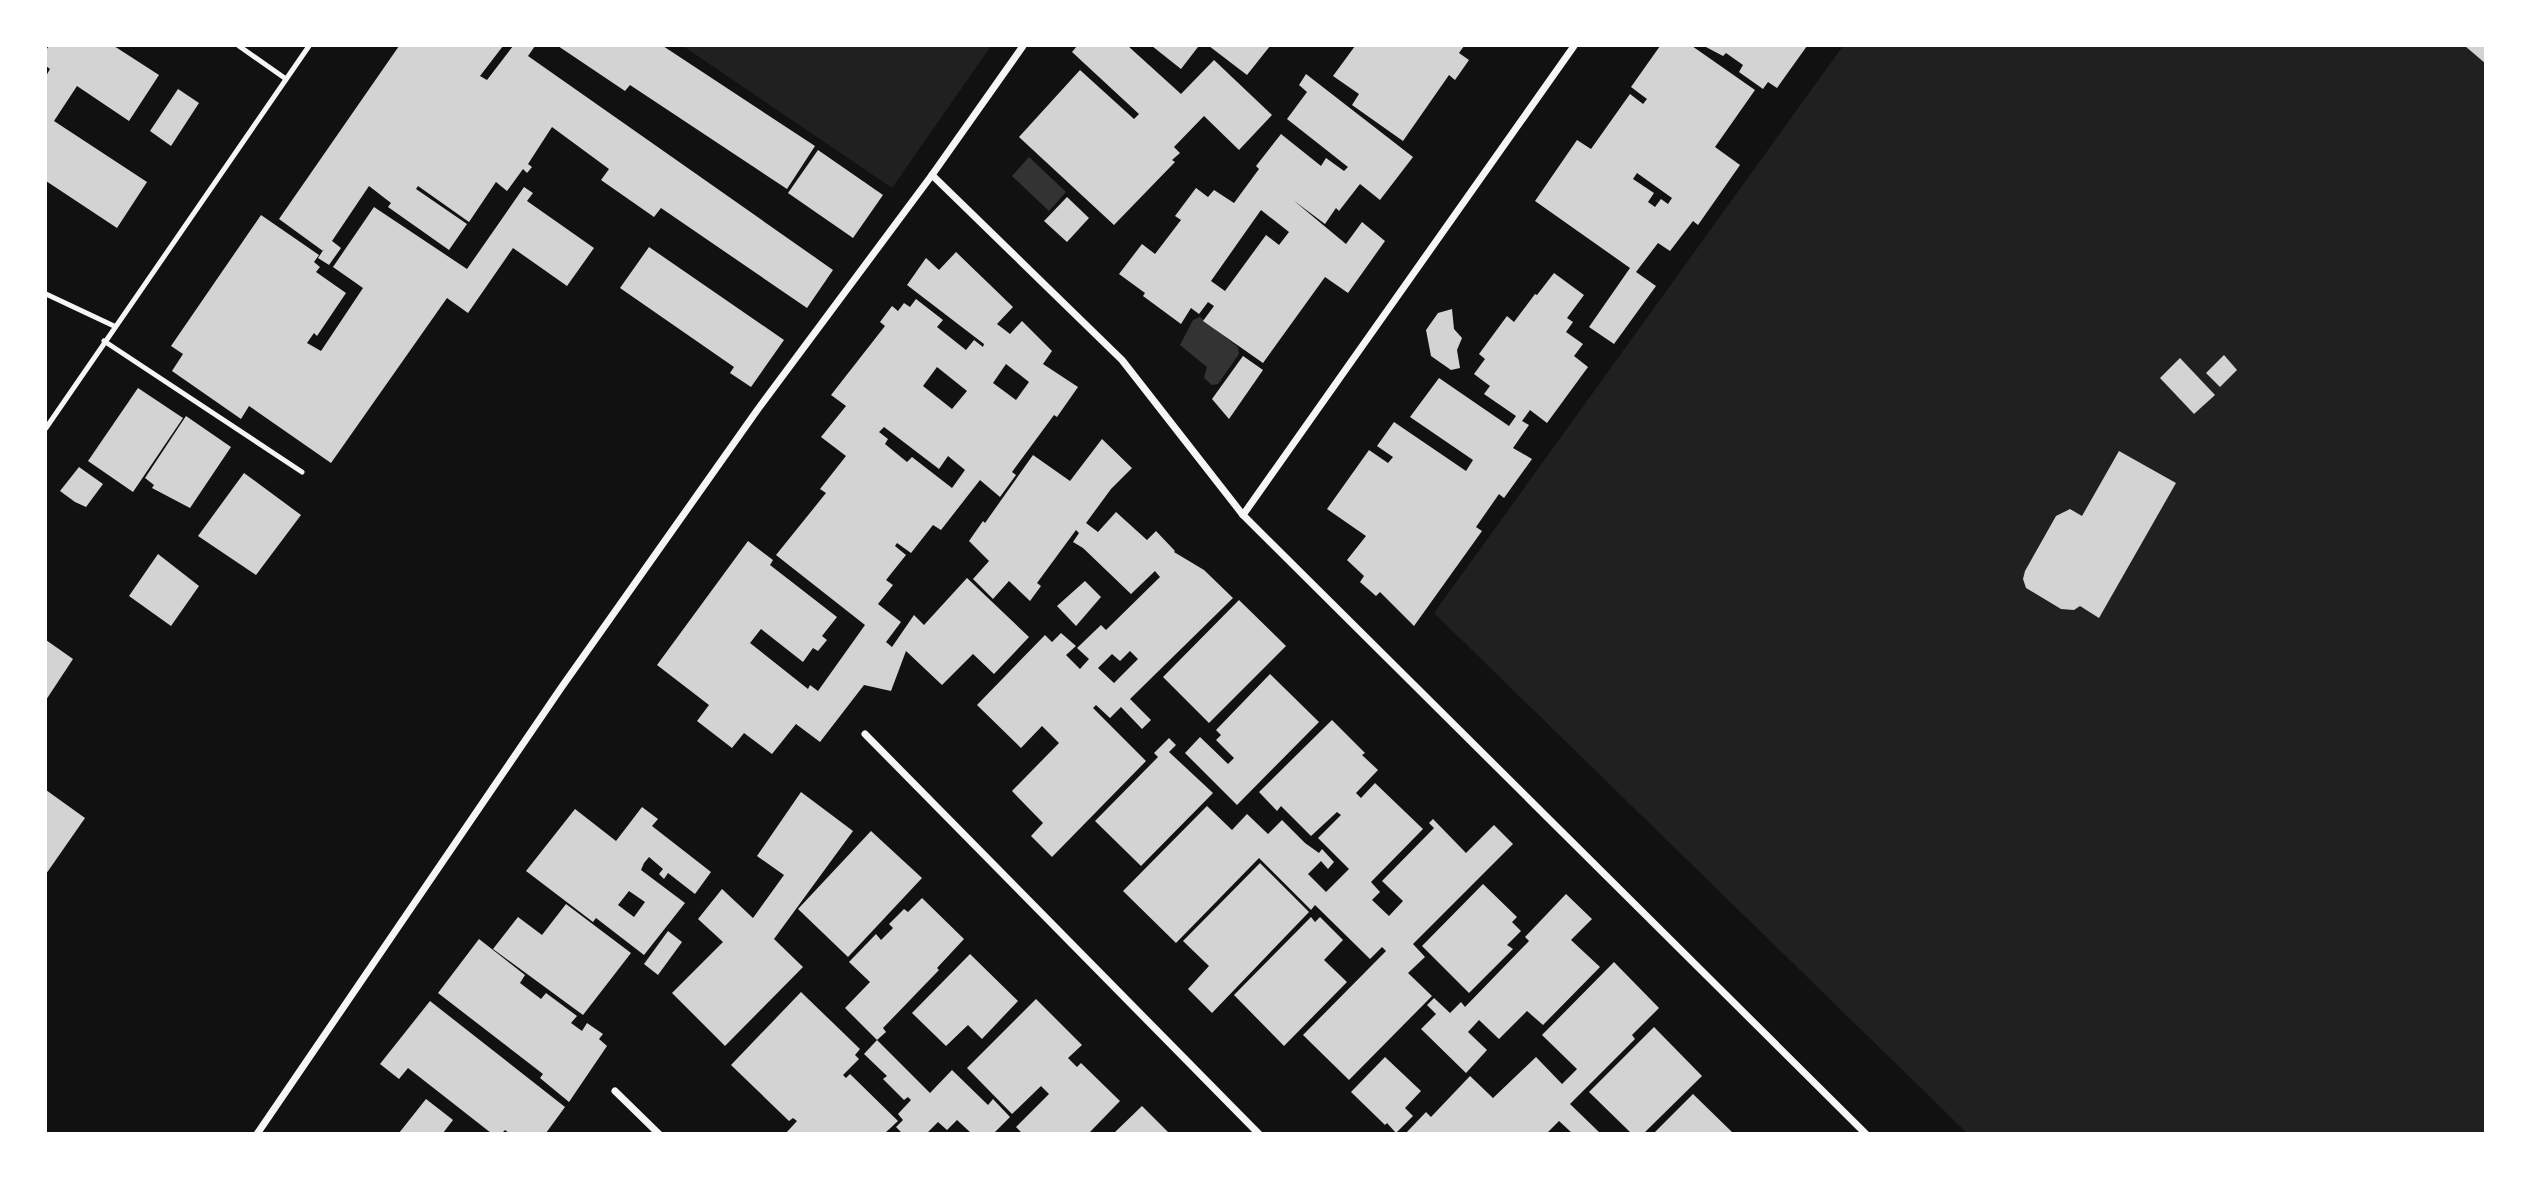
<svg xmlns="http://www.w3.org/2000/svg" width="2531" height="1179" font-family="Raleway,sans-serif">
  <rect width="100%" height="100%" fill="#111"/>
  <g fill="#202020">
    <path d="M683,46H991L892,188Z"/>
    <path d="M1843,46H2485V1133H1967L1434,613Z"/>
  </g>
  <g fill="#333">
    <path d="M1029,157L1066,192L1049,211L1012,176Z"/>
    <path d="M1200,317L1238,347L1239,354L1218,384L1212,385L1204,378L1207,367L1180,345L1193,320Z"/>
  </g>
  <g fill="#d3d3d3" fill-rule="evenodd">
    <path d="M49,46H114L159,75L129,121L77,86L54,121L147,182L117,228L46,181V76L50,69L46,66V50Z"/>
    <path d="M399,46H503L480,76L487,80L513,46H535L528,56L833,270L807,308L661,208L654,217L601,180L609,169L552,127L528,164L532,167L527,173L523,169L507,191L496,182L469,222L418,186L416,189L467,224L449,250L388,207L391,203L369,186L332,241L341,248L329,265L318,258L324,249L323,251L279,219Z"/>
    <path d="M558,46H663L815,146L787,189L630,85L625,91Z"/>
    <path d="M1077,46H1128L1181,94L1214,60L1272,115L1239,150L1204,116L1174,147L1180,153L1172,160L1175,162L1114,225L1019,137L1080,70L1134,119L1139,114L1072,52Z"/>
    <path d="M1152,46H1197L1198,47L1181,69Z"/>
    <path d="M1209,46H1270L1247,75Z"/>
    <path d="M1355,46H1464L1459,53L1469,60L1455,80L1449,75L1403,141L1352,105L1359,94L1333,76Z"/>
    <path d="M1660,46H1692L1755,90L1715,147L1740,165L1698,225L1693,221L1670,251L1658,243L1636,272L1656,286L1614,344L1589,327L1630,268L1535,201L1577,140L1591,149L1630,94L1643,104L1647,99L1631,87ZM1637,173L1672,198L1668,204L1661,199L1655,207L1648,202L1654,193L1633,179Z"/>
    <path d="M1704,46H1807L1777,88L1768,82L1763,89L1739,72L1743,65L1726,53L1723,56Z"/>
    <path d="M2465,46H2486V64Z"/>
    <path d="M1306,74L1413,157L1380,200L1360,184L1339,211L1336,208L1325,224L1293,200L1346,244L1362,222L1385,241L1348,293L1325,277L1263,363L1203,321L1214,306L1208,302L1199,314L1191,308L1181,324L1143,296L1145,293L1119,274L1142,244L1155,254L1181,220L1175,216L1196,188L1208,197L1214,190L1234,203L1259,169L1256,166L1281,134L1321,166L1326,158L1344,171L1348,167L1287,119L1307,92L1299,85ZM1261,210L1289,232L1279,245L1266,235L1225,291L1211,281Z"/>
    <path d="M178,89L199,103L171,146L150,131Z"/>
    <path d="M818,150L883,195L853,238L788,193Z"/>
    <path d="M524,187L533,193L527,201L594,248L567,286L513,248L468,313L447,298L331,463L249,406L241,419L172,371L183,354L171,346L261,215L319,255L314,262L320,267L316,272L346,293L317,336L314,333L307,343L321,351L363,288L333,267L374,207L467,269Z"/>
    <path d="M1067,197L1089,218L1067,242L1044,221Z"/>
    <path d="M649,247L784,340L751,387L730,373L734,367L620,288Z"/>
    <path d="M956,252L1013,307L997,324L1010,334L1022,321L1052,351L1043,364L1078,387L1057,417L1054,415L1012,472L1016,475L1000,497L980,480L941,530L933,525L911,553L897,543L895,546L906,555L886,580L893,585L878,604L901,622L886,642L892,647L914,615L924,625L967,578L1029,637L994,674L973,654L942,685L906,651L891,691L864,685L820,742L796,724L772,754L744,733L732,748L697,721L709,705L657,665L748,541L773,560L770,565L837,617L822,636L827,640L818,651L813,648L803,662L761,629L750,643L808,689L810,685L818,691L865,625L776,555L826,493L820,489L846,456L821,437L846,406L831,395L885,326L880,322L892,306L898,311L904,303L910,307L916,299L943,320L937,327L966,350L974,340L983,347L984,344L907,285L926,258L939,270ZM1006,364L1029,382L1016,400L993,383ZM937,367L967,391L952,409L923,386ZM884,427L939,469L948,456L965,470L952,488L912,457L907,462L885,444L888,439L879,432Z"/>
    <path d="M1554,273L1584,295L1567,318L1573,322L1566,332L1583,344L1574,356L1588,367L1547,423L1530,410L1522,421L1529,425L1513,448L1532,459L1504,498L1499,494L1476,527L1482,531L1414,626L1380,592L1376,596L1360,582L1364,576L1347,560L1366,536L1327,509L1369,450L1388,463L1393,457L1377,446L1394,422L1466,471L1473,460L1410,417L1439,378L1509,426L1516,416L1484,394L1490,386L1474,374L1485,359L1479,354L1507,316L1514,322L1535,294L1537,295Z"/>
    <path d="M1452,309L1454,329L1462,338L1457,350L1460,368L1451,370L1431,356L1426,330L1438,313Z"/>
    <path d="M2224,355L2237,370L2220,387L2206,373Z"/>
    <path d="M1243,356L1263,370L1229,419L1212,399Z"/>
    <path d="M2180,358L2215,395L2194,414L2160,378Z"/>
    <path d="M138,388L183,418L133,492L88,461Z"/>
    <path d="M186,416L231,447L190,508L152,488L154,485L145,478Z"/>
    <path d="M1102,439L1132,468L1111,489L1086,523L1098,532L1116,512L1147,540L1156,531L1175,551L1174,552L1204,570L1233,598L1130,699L1151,720L1142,729L1121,707L1110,718L1096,705L1093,708L1146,761L1052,857L1031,836L1043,823L1012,791L1059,743L1042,726L1021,748L977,705L1045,635L1052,642L1061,633L1076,646L1066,655L1080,669L1089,659L1077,648L1101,625L1106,630L1160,577L1155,571L1131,594L1083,548L1073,542L1079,533L1076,530L1037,583L1041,586L1030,601L1009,581L993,599L973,579L989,561L969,541L983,521L985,523L1033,455L1070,481ZM1130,651L1138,659L1114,683L1098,668L1112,654L1120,661Z"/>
    <path d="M2119,451L2176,483L2099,618L2080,606L2074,610L2061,609L2026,588L2023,579L2025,571L2056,516L2070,509L2082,516Z"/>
    <path d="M79,467L103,484L86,507L75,502L60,491Z"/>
    <path d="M244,473L301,515L256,575L198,536Z"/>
    <path d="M158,554L199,586L171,626L129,596Z"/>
    <path d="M1085,581L1101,597L1076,626L1057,606Z"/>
    <path d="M1239,600L1286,646L1209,723L1163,677Z"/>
    <path d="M46,640L73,659L46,700Z"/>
    <path d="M1270,674L1319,722L1237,805L1185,753L1200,737L1228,764L1234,758L1216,740L1221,735L1216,730Z"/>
    <path d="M1332,720L1365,753L1362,755L1378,770L1356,793L1361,798L1375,783L1423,829L1371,882L1380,892L1372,900L1389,916L1403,901L1382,881L1434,828L1429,823L1433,819L1466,853L1494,825L1513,844L1413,944L1425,957L1408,973L1432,996L1349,1080L1303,1035L1386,951L1382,947L1370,959L1315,905L1311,910L1259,858L1176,943L1123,891L1207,806L1232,830L1247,814L1268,834L1282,820L1305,843L1319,853L1322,849L1334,862L1328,869L1321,861L1308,874L1326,892L1349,869L1318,838L1341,815L1337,812L1311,836L1281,806L1277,811L1259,792Z"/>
    <path d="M1169,738L1176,745L1169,752L1213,793L1141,866L1095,821L1158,757L1154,753Z"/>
    <path d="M46,790L85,818L46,874Z"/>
    <path d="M801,792L853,831L774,939L803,967L725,1046L672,993L723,942L698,919L722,889L753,918L784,875L757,856Z"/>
    <path d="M642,807L658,819L652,826L711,872L695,894L668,873L664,879L659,874L663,869L649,857L644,863L641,870L685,903L644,955L596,918L593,922L526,871L575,809L616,841ZM629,891L645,902L634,917L618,905Z"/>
    <path d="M871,831L922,878L848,957L798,909Z"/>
    <path d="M1260,863L1309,912L1212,1013L1188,989L1209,966L1183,941Z"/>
    <path d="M1483,884L1517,917L1512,922L1521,931L1507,945L1513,949L1469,993L1422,946Z"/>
    <path d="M1566,894L1592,919L1571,940L1600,967L1543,1025L1527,1011L1499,1039L1479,1020L1468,1032L1487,1050L1466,1073L1421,1029L1436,1014L1427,1005L1434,998L1450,1013L1461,1002L1465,1007L1529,941L1525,937Z"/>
    <path d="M922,898L964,939L937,968L939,970L883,1028L886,1032L877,1040L930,1093L952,1070L988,1105L993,1099L1010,1117L994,1133H971L957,1120L947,1130L938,1122L927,1133H902L896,1127L903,1120L898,1114L911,1100L908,1097L904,1100L883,1079L887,1076L864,1054L877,1040L845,1008L870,982L849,962L876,934L881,940L893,928L889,924L904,909L908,912Z"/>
    <path d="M566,904L631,953L583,1015L493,949L518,917L542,935Z"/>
    <path d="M1311,917L1315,922L1320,917L1343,940L1324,960L1347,982L1284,1046L1234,995Z"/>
    <path d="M668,931L682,942L658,975L644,964Z"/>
    <path d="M479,939L525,975L520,983L541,999L546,993L577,1016L571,1023L582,1031L587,1023L603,1034L599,1039L607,1046L569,1102L540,1078L543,1074L438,993Z"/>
    <path d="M970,954L1018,1001L982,1039L968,1025L946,1046L912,1013Z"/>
    <path d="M1614,962L1659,1008L1632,1035L1635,1039L1570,1104L1600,1133H1572L1559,1121L1547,1133H1406L1426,1112L1431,1117L1470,1076L1493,1098L1536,1057L1562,1084L1577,1069L1542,1035Z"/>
    <path d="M801,992L860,1049L855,1055L859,1059L843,1075L846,1078L850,1074L898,1121L885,1133H786L797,1121L793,1118L789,1121L731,1065Z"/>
    <path d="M1036,999L1082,1045L1068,1058L1077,1067L1081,1063L1120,1101L1089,1133H1022L1016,1127L1049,1094L1041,1086L1012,1114L967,1068Z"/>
    <path d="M430,1001L565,1107L546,1133H509L505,1130L502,1133H491L408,1068L399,1079L380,1064Z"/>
    <path d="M1654,1027L1702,1076L1644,1133H1631L1589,1092Z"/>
    <path d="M1385,1057L1421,1091L1405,1108L1413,1116L1396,1133L1387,1123L1385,1125L1351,1092Z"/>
    <path d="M1693,1094L1733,1133H1654Z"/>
    <path d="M426,1099L453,1120L443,1133H399Z"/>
    <path d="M1142,1106L1169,1133H1114Z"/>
  </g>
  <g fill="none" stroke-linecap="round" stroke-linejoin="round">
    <g stroke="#f5f5f5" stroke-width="5">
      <path d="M239,46L286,79"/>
      <path d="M46,294L114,326"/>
      <path d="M104,341L302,472"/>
      <path d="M46,428L309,46"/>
    </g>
    <g stroke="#f5f5f5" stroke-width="7">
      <path d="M932,175L1122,360L1243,515L1866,1134"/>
      <path d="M1243,515L1574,46"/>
      <path d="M865,734L1259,1134"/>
      <path d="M615,1091L659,1134"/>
      <path d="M257,1134L561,688L758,409L932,175L1023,46"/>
    </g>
  </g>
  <rect width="2531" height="1179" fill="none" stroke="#ffffff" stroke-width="94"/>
</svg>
